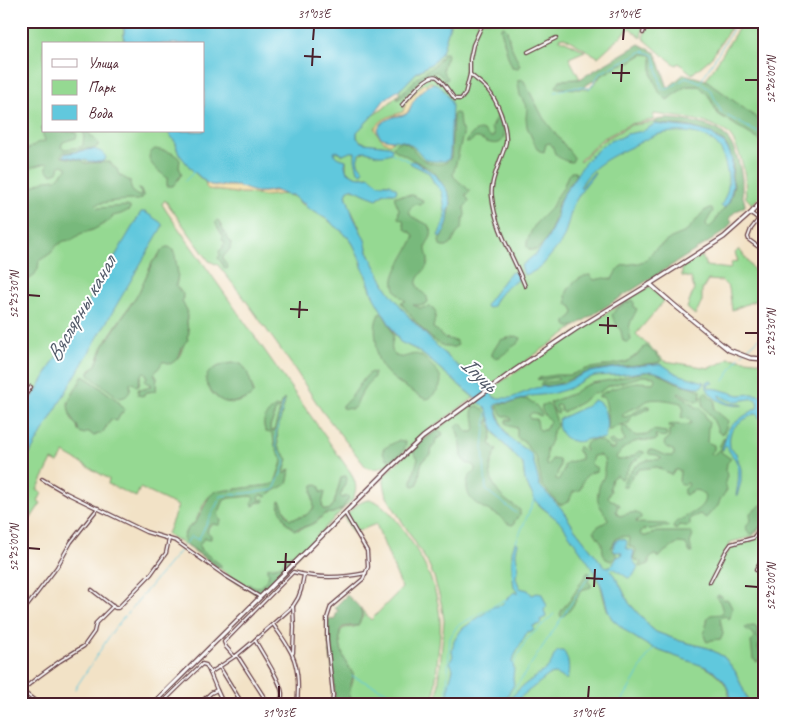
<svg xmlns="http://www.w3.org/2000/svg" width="785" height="726" font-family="Caveat,sans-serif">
  <rect width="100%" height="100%" fill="#fff"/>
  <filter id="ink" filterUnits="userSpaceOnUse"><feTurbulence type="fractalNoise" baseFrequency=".02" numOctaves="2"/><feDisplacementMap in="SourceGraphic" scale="10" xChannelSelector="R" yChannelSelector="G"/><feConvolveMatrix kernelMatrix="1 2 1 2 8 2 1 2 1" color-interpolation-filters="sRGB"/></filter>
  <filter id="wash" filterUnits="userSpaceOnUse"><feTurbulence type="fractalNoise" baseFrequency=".0096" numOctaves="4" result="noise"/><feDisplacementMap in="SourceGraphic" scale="20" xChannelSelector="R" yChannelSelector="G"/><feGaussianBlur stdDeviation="1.12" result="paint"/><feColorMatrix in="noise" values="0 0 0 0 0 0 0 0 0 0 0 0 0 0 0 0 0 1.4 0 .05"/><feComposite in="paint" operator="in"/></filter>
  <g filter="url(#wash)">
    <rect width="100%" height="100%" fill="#f2e2c6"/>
    <g fill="#95d992" stroke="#707c5e" fill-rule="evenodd">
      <path d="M21,21H124V44H44V131H167L176,143L177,149L180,155L194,172L206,183V185L208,189L236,193H248L261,196L284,194C288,195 294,196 298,199C299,200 299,202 300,203C302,204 305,205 306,207C323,216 345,230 355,247C359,253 360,261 363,268C366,276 369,285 372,293C375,300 380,306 384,313C388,321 391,329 396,337C403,345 413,347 421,353C440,367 456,383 474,398L427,431L392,463C381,466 378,472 366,467L322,411L294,368L244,298L218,265L209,261L165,200L162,204L167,212L351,473C356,484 358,488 352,500L263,591L259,593C248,591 235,580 226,573C206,560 187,545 167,534L178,506L140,488L136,497L108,484L109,479L64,453L58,463L52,460L37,490L42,493L38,501L41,503L21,533V396L29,385L21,380ZM173,250L178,274L176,286L181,292L183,297L182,302L187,310V325L189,332L187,337L188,340L184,343C183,351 178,362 169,363L166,361L160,363L158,368L154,373L157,378C156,382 157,387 155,391L147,392L143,396L138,389H145L152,385L151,384L145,382V380L147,377L146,373L144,372L141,375L139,385H136L133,382L130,383V390L127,395L90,376L89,373L91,369L96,365L102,348L111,333L139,292L153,261L158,257V255ZM233,363L241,364L253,389V393C224,425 178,369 233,363ZM83,376L94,383L118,401L124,409L123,412C120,415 119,418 115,421L113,419H111C107,427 103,433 94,436L89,432L78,431L77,425L73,422L70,414L68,403ZM283,400H285V401L277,432L278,447L287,461L284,473L285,474L288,470H290C288,474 289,480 287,483C284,488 271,489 266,497L262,495H260L258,499L265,500L263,502H257L254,506L252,501L254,498L251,496L229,498L224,500L218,514L221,521L218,525L213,524C206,526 208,532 207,538H204L199,545L201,550L221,565L219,567L188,545C185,542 183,539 184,535C186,528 190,527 194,523C196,522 197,518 198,516C204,504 206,494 220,491L270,485L275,483L282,462V459L275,446L273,434L270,432H266C261,420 267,413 277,406L279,408L275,411L273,420L270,426L271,431H274ZM344,476L347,479L340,496L342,498L348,496V499L342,509L333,513L324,514L317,522L310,525L298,530L293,529L291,526L288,525L280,508L279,501L290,519C296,518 313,515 314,508C315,505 313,498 313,495C313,490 312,488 315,484L320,488L321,493L325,492L322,504L324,510H329L334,504L341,478Z"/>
      <path d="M451,21H644L641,38L630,28L598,57L564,37L559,38L585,51L569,58L580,79L560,80L559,88L589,89L602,75L619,65L628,63L643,54L653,55L652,75L667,100L686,86H699L708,95L718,114L764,143V193L752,204L746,198C745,189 746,179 744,171C742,160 735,138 726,132C708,119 676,117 654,114L653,120L630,124L602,139L579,161L580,162L602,141L631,125L671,120L713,130L730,145L740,177L722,220L563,335L487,388C461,371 439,349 419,327C407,314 393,301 385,285C379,275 373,263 368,251C365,243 362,234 359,226C355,218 344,199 347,191L351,189C360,190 370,198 379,198C384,191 389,193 396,193L390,184H379L369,176L356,177L348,172L346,169V160L339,159L333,153L336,151L343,155L351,151L355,152L358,171L362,173L363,170C356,162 354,155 366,151L379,155L391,147C380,143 365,147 357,138V132L373,115L383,109L399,94L400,90L415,74L434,62L442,52Z"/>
      <path d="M649,21H735L711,58L692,74L679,63L676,65L659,52L643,38Z"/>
      <path d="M743,21H764V122L762,123L706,80Z"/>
      <path d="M739,249C748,261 764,282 764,297L732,310L729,288L722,281L708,280L702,290V301L695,315L687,308L694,289L691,278L682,276V267L702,256L706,266L730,269L732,262L738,261L735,253Z"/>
      <path d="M650,286L664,301L636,334L665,361L709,368L724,362L728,358L764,362V524L752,537L731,542L724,553L726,555L732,546L752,541L763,528L764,529V570L760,571L764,572V705H750L735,671L724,657L708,648L680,641L656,632L650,627L629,603L619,583L608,569L602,564L574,528L561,508L540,486L532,455C526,448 518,446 512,440C503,432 500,418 496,407L495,405L497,402V398L494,397L489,390C542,354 595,320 650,286Z"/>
      <path d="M477,400C483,405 488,410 490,418C493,424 493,430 497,436C503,446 518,455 522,463C525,468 523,474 525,478C527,487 533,495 537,502C542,510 553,514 560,521C573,536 584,554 595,571C604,586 602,608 614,620C627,633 642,643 658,650C686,662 731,665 730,705H355C342,691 356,685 353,674C352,670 349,667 347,664C341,654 339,643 340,632L344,628L354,627L358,625L363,616L361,609L371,620L402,588L376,524L353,533L344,517C351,511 358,501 369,500C389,499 422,557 429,575C435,588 439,605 440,619C441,635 438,650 437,665C436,678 435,690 434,703H437L444,620L441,602L434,577L429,565L387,497L384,483V475L420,442Z"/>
    </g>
    <g fill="#78b97c" stroke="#616c54">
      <path d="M504,26L507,29L510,44L520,65L518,68L512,67L508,57L501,30V27Z"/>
      <path d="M639,44L656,53L668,88L684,74L706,80L762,122H764V143L718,114L709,96L699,86H686L667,100L659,92L652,75V55L643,54L628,63L619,65L580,89L559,88L556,87L560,80L580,79Z"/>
      <path d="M444,53H446L447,55C444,66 439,68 448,78L447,80H445L437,72C421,72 412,92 399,99H397L398,96L404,91L419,76L436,64Z"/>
      <path d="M521,79L524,81L544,119L573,156L574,158L572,162C567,162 560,159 556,155C553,151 554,147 550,143L546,144L544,152L540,151L537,149L527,127L526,118L527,108L520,95L518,83V80Z"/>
      <path d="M455,113H457L459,115L460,126L463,132V135L453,175C458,183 466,185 470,192L465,195L468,199L469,202L464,207L465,215L463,220L462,227L456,235L452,243L447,247H442L440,245L439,241L446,228L451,204L449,195L435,173L432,170L395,150L393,146L396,143C399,142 401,141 404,142C412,145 416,154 422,159C430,164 446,168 451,157L453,116Z"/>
      <path d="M497,117L501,119C506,132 507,149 487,142C484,141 480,137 475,138C473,139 470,142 469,143L466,142C469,137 476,127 483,131C486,133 488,135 490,137H493L494,134L491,128L495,119Z"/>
      <path d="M664,119C675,118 687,121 698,123C705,125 713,127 720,131C734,141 740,163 742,179C742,183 742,187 742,191C742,196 745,201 745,206L735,212L730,217V220L732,222L726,230L712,240L575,326L569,327L566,325V321L573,315L574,312L572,307L567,304C567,300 565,296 567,292C570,284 582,275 590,275L594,280L604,278L612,279L617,270L620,267L624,265L638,263L646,260L654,250L671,238L686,232L704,211L710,208H712L713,211L706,223L707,227H710L715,222L719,214L728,205L732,195L734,185L732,178L733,165L732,159L728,148L724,142L710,133L687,126L657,124L654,122L657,120Z"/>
      <path d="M41,128H44V131H74L77,135L76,138L63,142L61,147L65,149L82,147C84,144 83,139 84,135L83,131H87L98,143V146L95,148L84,149L75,152H64L61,155L62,157L81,160L85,163L110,162L113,166L117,169L119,175L130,181C130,188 133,196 141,196V193L138,189H140L144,196L141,199L138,200C124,200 111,201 97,204L96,206L98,208L127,206L130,207V209L129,210L121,214L113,216L109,221L93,230L80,234L72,240L64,241L56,246L51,253L39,261L38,269L33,277L24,281L26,291L21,302V188L31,187L46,180L56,179L67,169V167L62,165L60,166L58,172L52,174C46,171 46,169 48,164L46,163L26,169L21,172V151L28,149L37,143L45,141V140L43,136V132L40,129Z"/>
      <path d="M155,149C164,151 174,151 180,160L179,167L182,174L173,186H167V178C160,172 139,158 155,149Z"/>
      <path d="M571,172H575L576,175L558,202L554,222L547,239L537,250H530L527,247V242L531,232L536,223L552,207L556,198L563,188L568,175Z"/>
      <path d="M412,195L421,199L423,202L421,205L416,204L412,206C400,223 436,217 431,236C430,240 426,243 426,247C425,252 429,257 428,262C427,272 411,278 419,289C421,292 425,294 427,297L428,302L424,305H413L420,308L431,307L434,309L436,313L433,328L438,331L442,337L456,341L458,345C441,358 411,316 402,304L401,302L406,301C400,297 395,292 394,285C391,272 410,250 414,237L413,234L405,229L403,220L398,218L399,209L394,197L396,196Z"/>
      <path d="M217,220L219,221L224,232L231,243L230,249L223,257V259L228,267L227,269L224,268L223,265L218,258L220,255L219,251L223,248V245L226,243L222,240L223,237L216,224V222Z"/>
      <path d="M166,247H169L172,249L175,255L178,274L176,286L183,294L182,302L187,310V325L189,332L187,337L188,340C180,345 181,360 170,364C160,359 163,363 158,369C157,371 155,372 154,374L157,378C156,382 157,387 155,391L147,392L142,396L138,395V391L139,389H145L152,385L151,384L145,382V380L147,377L146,373L144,372L141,375L138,385L136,386L133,383H131L130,384C132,392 127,398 119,398L92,378L89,375V372L96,365L104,345L139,292L153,261L158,257L160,252Z"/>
      <path d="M632,300L634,303V307L637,309C631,323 627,323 631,340L629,342H626L623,341L621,331L614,320L612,315L617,308Z"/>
      <path d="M380,313L384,315C387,321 393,330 393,336C393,343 389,349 395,355C403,362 412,350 421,356C425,358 429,363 432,366C446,378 442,387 430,398L426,399L421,397C406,387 381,375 377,355C376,350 377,345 376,340C375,331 374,321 380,313Z"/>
      <path d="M516,336L521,338C519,344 516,344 511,348C506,352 503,356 496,358L492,356V353L500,340Z"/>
      <path d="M646,346L648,347L658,356L661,360L660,362C652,364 644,364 636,365C619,367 601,368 585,373C570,377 556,389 540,385L541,383L557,381L559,379C552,375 545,383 537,379L538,378L555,375H570L586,369L626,362L638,354L642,349Z"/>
      <path d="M233,363C236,363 239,363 242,365C247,368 253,387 253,393C250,398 246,399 240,401C228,405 220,402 212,392C210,389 207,386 206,382C204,369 223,364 233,363Z"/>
      <path d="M648,371L656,372L675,382L701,390L700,400L697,401C693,401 685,395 680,393L678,394L686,398L688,401L694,404V407C706,407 703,416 709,423C707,429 708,436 707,442L714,445V450L710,453L711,455H713L719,450L720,445L724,437L725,438L721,452L731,459L727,463L726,471L727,476L725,482L727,490L720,500L718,506L713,510L706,518L700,514L690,518V525L686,526L679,525L676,529H674L673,527L675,523C684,516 709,509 704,494C696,489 694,489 686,495L684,494V490L688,486L689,484L687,483L685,485H682L679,481L680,472V470H675L672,475L657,467L640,469L633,474L626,487H623L622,485C627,474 636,463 648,460C652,459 657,460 661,459V458L657,455L649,454L648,452L650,450H652L668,456H672L674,455V451L666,447L664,444L665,441L669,438V431L674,428V427L668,426V425C676,423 684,427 691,423L690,420L681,417L684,409L681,403C672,401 659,398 649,400C645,401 643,405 639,406C632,409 626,410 622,416L626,417L646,406H649V409L632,416L629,423L620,425L610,430H608L607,428C607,417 608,407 604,397H599V395L611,389L637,382L653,383L655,380L654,377L643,376L606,387L600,392L592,394L580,403L563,412L561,411L560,406L557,405L556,406L559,411L558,414L555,412L550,403L551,402L574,393L582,387L592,383L611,380Z"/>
      <path d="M371,372L374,373V377C366,385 359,396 356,406L352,409L342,408V405C356,396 359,381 371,372Z"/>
      <path d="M83,376L94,383L118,401L124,409L123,412L120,415L117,421L111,419L103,432L94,436L89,432L84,434L79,432L77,425L74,423L70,414L68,406L70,399Z"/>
      <path d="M706,392L710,397L715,400L714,409C719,413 723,417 728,421L725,430L722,434L718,432C716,423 709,413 703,406C704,401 700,394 706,392Z"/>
      <path d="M523,399C531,399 539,407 542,415L540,416C536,414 532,410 529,416L530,419H535L537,420L538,428L540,430H545L550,421C546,417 540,411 542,405C544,405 545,404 546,404C553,405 557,421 557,426L553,431L552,438L547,449L546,464L548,466L552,459L559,460L560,465L556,478L557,480L559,479L564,469V465L566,463L581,459V455L577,450L578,447H580L585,452L586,450L584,446C593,435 602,440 610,449H614L615,446L609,444L608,442L612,440L615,443L619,444L624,441L625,439C622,436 620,430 623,426L627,427L629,431L636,436L647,435L653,430L666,432L667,435C663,438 660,436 657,435H655L657,439L655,441C636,439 628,442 616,457L618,460C628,460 633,456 640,451L644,452V454L631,464L622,479H620L617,475L612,478L610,488L611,491L608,497L611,500L615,501L616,504L618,503L620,505V506H617V509L616,511L619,516C626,515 635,509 641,516V518L636,521L637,523L666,524L669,526L668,527H660L652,529L642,530L640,534L643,536H646L656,532H691L693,535L690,543L692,553H690L686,544L679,543L664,552L659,558H658L657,555H654L649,559V564L640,567L639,566L641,562L635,560L633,558L636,551L634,548L629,546L630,538C626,535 619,536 616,539L611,548L616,554V558L611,561L606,559C601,552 604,548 601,542C599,538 596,536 594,531C597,524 605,525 608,519C600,504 595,505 599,487C600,483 603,479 604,476C605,471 603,469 605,464L604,459L599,455L593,456L591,463L593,466L597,468V471C584,474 584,479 580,490L573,492L569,501L562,505L558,503L542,485L536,457L528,448L525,442C515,438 517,438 517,428L509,426L506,423V420H511V418L502,415L498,408V405L500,404L514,402Z"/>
      <path d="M283,400L284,399L285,401L277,432L278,447L288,459L284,472L286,474L288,470L290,469C289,473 289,479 287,483C285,488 271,490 266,497L263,495H260L259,499L260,500L264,499L265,500L263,502H257L254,506H253L252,502L254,498L251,496L229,498L224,500L218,514L221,521L220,524L218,525L213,524L209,525L207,532L211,535V539L204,538L199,546L201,550L221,565V567H219L186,544L183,538L187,529L196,522L209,497L214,492L220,491L270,485L275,483L281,465L282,460L275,446L273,435L271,433L266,432C260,421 267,410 279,406V408L275,411L273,420L270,426L271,431H274Z"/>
      <path d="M477,406H479C484,411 490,414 490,422H486L491,426L493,429L490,444L497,450C495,455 492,459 491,465C488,478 497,494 507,501C511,505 517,506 520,510V515L515,520L514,524L512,525C506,524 504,519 499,516C486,508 466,504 467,485C467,478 470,475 475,472V468L473,465L466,463L462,458L461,445L456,427L458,424H460L463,425L467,432H473C478,424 474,419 472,412L474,407Z"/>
      <path d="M437,431L442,432L443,436L436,439L435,444L432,448L431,454L423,460L421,465L418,484L413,486L412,485V481L418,458L414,453V450L429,436Z"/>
      <path d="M399,440L406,442C406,450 396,461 387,459L383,453V449Z"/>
      <path d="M344,476H346L347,479L340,496L342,498L347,496L349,498L342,509L333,513L324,514L316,522L310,525L294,530L291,526L287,524L280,509L279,501L281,502L287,516L290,519L305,516L314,508L312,491L313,485L317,484L320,487L321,493L324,491L325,492L322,504L323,509L325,510H329L334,504L341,478Z"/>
      <path d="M764,503V523L753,534H749L746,528L747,525L751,520L750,513Z"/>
      <path d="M290,554L294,555V559L261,591L257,592L247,587V585L248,584L257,587L261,586L268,578L269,573L267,571V568L280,566Z"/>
      <path d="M588,572L590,573V575L588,581L591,585V587L581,590C577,599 570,614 561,617L560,614C563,606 568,604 572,597C578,589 581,580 588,572Z"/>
      <path d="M347,595C357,605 367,610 358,625C354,627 346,625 342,628C336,633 342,654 345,660C347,665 351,669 353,674C352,687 345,693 355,705H334C337,676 326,648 328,619L334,620L338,610L334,608Z"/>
      <path d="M718,595L721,596L724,600L726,599L728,600L732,608L730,618L728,619L725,616L720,618L723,634L721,639L712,640L707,642L706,641L704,635L708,617C712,612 719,617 723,612L720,602L716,597Z"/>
      <path d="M754,626L757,628L759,631L757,636L761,642L758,648L763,657L757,662L753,659L751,642L754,638C753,631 748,632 745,628L746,627Z"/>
    </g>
    <g fill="#eeda9e" stroke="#9c7c64">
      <path d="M430,82L433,83L426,88L421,93L411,106L407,113L402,116H394L378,130L379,135L393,141L390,144C384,143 376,134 375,128C383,117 391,116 403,112L406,102L424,83L425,85Z"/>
      <path d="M206,183C216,188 227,185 238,186C247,188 255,193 265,192C274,192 274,189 284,194L264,196L248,193H236L208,189L206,187Z"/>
    </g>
    <g fill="#61c8dd" stroke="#567484">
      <path d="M124,21H451L442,52L434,62L417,72L403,87L385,99L373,115L357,132V138L361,142L365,143L389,146L392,148L391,153C386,155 380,156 374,154C373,154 368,151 366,151C360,151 356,158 358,163C359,165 362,168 363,170V172L361,173L358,171L355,160V152H350L343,155L337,151L334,152C335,159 341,158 346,160L345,165L346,170C354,177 359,178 369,176L379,184H390L397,189L396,193H384L377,199C372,197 365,195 360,192C353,189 349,185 346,195L353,216L365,240L368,252L386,287L391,294L410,318L435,344L452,361L474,379L487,388L495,398H511L535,388L563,384L583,374L589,372L619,367L658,364L663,365L677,374L704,382L703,385L701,387C682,388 669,375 652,371L616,375L595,376L585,379L568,389L551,394L531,396L513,402L497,403L495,406C499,417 503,432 512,440C518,445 526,448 532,455L540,486L561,508L574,528L603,565C611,570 613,564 617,557L622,555L621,552H615L613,550C614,542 617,536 626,540L627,542L626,548L634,551C632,561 631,558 638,567L633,576L628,578L615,569L612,568L610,570L618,581L629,603L650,627L656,632L680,641L708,648L724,657L735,671L750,705H730V694L727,687L724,681L716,673L706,667L660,651L647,645L631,635L612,619L608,611L602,588L595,572L561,523L537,503L525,481L523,464L499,439L494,431L487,410L477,400L425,356L415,349L400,342L374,298L365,272L362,267V263L353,244L349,238L344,235L343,232L334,226L330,221L306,207L305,204L300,202L298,199L292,195H286L274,190L264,192H255L238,186L211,185L208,184L192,170L180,155L177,149L176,143L167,131H204V44H124Z"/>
      <path d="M434,83C442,85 450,98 452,106L450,154L449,159L445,161C439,161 431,162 425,159C422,157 420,153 417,150C415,148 411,145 408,143C401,138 385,143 379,135C374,127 385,120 391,118C396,115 401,117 406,114C410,112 410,108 412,104C416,96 425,87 434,83Z"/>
      <path d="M655,124L692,128L713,134L716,139L724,143L729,151L732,160L731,176L733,185L729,202L724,208L721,206C730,188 730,182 725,163C724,159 723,155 722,152C710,130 677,129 656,135C647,138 638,144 629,148C610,157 588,168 580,188L582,187L586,181L594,172L595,173L584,187L573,205L564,237L560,244L541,267L531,273L524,275L521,266L538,252L548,238L557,217L558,208L561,198L581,168L588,159L601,147L613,139L620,138L627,134L643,131Z"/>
      <path d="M92,149C98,150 104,152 106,158L105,160L100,162L89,161L63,156L64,154Z"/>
      <path d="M411,161L415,162L435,174L446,189L449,195L451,203L449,210L448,221L445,231L440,237L438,236L446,217L442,192L434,183L429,173L411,164L410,163Z"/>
      <path d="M141,212H145L160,222L162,224V227L21,469V417Z"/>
      <path d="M512,272L517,273L519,278L517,281L506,287L497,298L493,306L489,308L486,307V304L507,276Z"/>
      <path d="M708,381H711L714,383L708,384V386L709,388L718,389L739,395L753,394L764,396V417L761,418L764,420L759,418L757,414H754C746,419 731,425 730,436C729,440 730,444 730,448L736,453L741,469V482L737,496L736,495C738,485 741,469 735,459C731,454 728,450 726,445L723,450L722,449L728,430L731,426L744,416L757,408C761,392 743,402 735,401C729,401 724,397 719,395L720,398L729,403L743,405C730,408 708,399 706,384Z"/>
      <path d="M594,400C608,404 608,426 605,438C600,440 595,438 589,439C584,440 579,443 573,441C563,439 556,429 559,419L587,406Z"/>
      <path d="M515,542L518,543V544C515,554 516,555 518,565C520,570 516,573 516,576C516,580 519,585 520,588L528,590L532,595L537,593L542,594L547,606L544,610L546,617L540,620L541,622L540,624L533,626L534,629L533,631L527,632L512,661L514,668L513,678L514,685L504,701L498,705H442L441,703L446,701L448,699L449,684L453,669L450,662L453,656L452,652L454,641L462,629L493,607L501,605L514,592L518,594V591L514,588L512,572V551Z"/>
      <path d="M558,651H563C569,657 570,672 567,679H565L555,674L549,675L522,696L512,705H505C510,697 523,685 531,680C536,676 543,672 547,668C553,663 552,655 558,651Z"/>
    </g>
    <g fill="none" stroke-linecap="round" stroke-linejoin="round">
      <g stroke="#61c8dd" stroke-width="1">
        <path d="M120,21L124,23"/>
        <path d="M701,81L738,21"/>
        <path d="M555,92L572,87L590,88L600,73L643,51L654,55L662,89H668L687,77L700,82L711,91L722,113L764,136"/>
        <path d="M391,153L411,162"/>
        <path d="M185,181L195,171"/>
        <path d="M742,354L764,334"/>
        <path d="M724,381L739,357"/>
        <path d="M487,412L483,448L486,490L516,513"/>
        <path d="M516,542L535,498"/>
        <path d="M185,545L191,536L198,540L221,496L274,490L286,461L276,446V433L284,401"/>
        <path d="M513,665L526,640L554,614"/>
        <path d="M352,676L416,705"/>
        <path d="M75,689L114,629L183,547"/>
        <path d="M446,705L450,638L457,626L502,601L507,600"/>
        <path d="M504,705L594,569"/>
        <path d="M620,705L648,655L655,648"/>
      </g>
    </g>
  </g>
  <g filter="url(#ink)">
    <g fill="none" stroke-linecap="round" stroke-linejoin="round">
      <g stroke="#633c42" stroke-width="4.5">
        <g id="minor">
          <path d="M484,21L473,45L470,59V74C475,79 483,84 487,89C498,101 507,126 506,142C505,148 502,155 500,160C496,172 490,185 492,197C495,228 514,258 525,286"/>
          <path d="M643,33L647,21"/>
          <path d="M528,52L556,38"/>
          <path d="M402,105C408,98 428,72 437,77C443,81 450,93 455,99H461L465,94L470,74"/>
          <path d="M764,212L751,229L748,237L749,240L764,251"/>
          <path d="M752,214L764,223"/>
          <path d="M21,401L31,387"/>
          <path d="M42,479L66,493L146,532L176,541L224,575L260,597"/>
          <path d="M757,533L764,540"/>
          <path d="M756,570L764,556"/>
          <path d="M710,582L726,551L731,544L753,538L764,525"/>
          <path d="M92,590L115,608H118L151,574L166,553L169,539"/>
          <path d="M21,612L28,605L57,567L71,542L98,508"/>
          <path d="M273,624C278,632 284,639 288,647C299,664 299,685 297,705"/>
          <path d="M255,640C261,652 284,685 282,696C281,701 278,703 275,705"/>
          <path d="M293,653L294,627L293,606"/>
          <path d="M237,655L269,705"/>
          <path d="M234,656L226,647L224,642L293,572C317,579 342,578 366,573"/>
          <path d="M218,667L221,669L243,705"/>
          <path d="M21,690L34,700L37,705"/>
          <path d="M217,690L224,705"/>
          <path d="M21,691L38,677L60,661L84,646L94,632L96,623L113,606"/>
          <path d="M160,705L202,664L206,665L210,673"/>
          <path d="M198,705L211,693L217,690L210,673L237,655L255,640L293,606L298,598L301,590L304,575"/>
          <path d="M332,705L333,695L327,640V618L331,606L363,579L368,567L367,551L345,513"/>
        </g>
      </g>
      <g stroke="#633c42" stroke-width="5.5">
        <g id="tertiary">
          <path d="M650,284L673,304L719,342L729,350L750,358L764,359"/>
          <path d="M152,705L390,468L423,437L515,370L576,329L650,284L724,237L751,213L764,199"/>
        </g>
      </g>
      <use href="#minor" stroke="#fff" stroke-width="2"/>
      <use href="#tertiary" stroke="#fff" stroke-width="3"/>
    </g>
  </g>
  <path fill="none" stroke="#4a1f2b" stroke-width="2" d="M313,40L314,28M623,40L624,28M304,56L321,57M312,66L313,48M612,73H630M745,80H758M621,82L622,64M28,295L40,296M290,309L308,310M299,318L300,301M599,325L617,326M745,333H758M608,334V317M28,548L40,549M277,562H295M285,571L286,553M586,578L603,579M745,586L758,587M594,587L595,569M279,698V686M588,698L589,686"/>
  <g text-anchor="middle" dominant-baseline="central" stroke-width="4" stroke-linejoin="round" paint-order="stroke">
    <g font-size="22" font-style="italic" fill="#525a69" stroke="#fff">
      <text transform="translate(81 309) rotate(-60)">Вяслярны канал</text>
      <text transform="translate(479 374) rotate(43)">Іпуць</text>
    </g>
  </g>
  <rect width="785" height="726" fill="none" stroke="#fff" stroke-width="55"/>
  <rect x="42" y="42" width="162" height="90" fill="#ffffff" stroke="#b7a5aa"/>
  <rect x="52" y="59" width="25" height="8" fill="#ffffff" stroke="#b7a5aa"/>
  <text x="88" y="68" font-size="15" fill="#4a1f2b">Улица</text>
  <rect x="52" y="80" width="25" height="15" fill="#95d992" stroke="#b7a5aa"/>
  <text x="88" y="92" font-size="15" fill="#4a1f2b">Парк</text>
  <rect x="52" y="105" width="25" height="15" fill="#61c8dd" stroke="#b7a5aa"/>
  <text x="88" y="118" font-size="15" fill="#4a1f2b">Вода</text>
  <rect x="28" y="28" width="730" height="670" fill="none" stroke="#4a1f2b" stroke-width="2"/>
  <g font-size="12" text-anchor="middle" fill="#4a1f2b">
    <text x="314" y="18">31°03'E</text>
    <text x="624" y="18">31°04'E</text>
    <text transform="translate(771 80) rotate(-90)" y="4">52°26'00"N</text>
    <text transform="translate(14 295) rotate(-90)" y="4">52°25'30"N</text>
    <text transform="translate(771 333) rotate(-90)" y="4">52°25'30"N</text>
    <text transform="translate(14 548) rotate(-90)" y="4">52°25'00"N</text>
    <text transform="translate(771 587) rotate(-90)" y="4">52°25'00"N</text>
    <text x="279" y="717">31°03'E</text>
    <text x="588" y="717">31°04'E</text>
  </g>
</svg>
